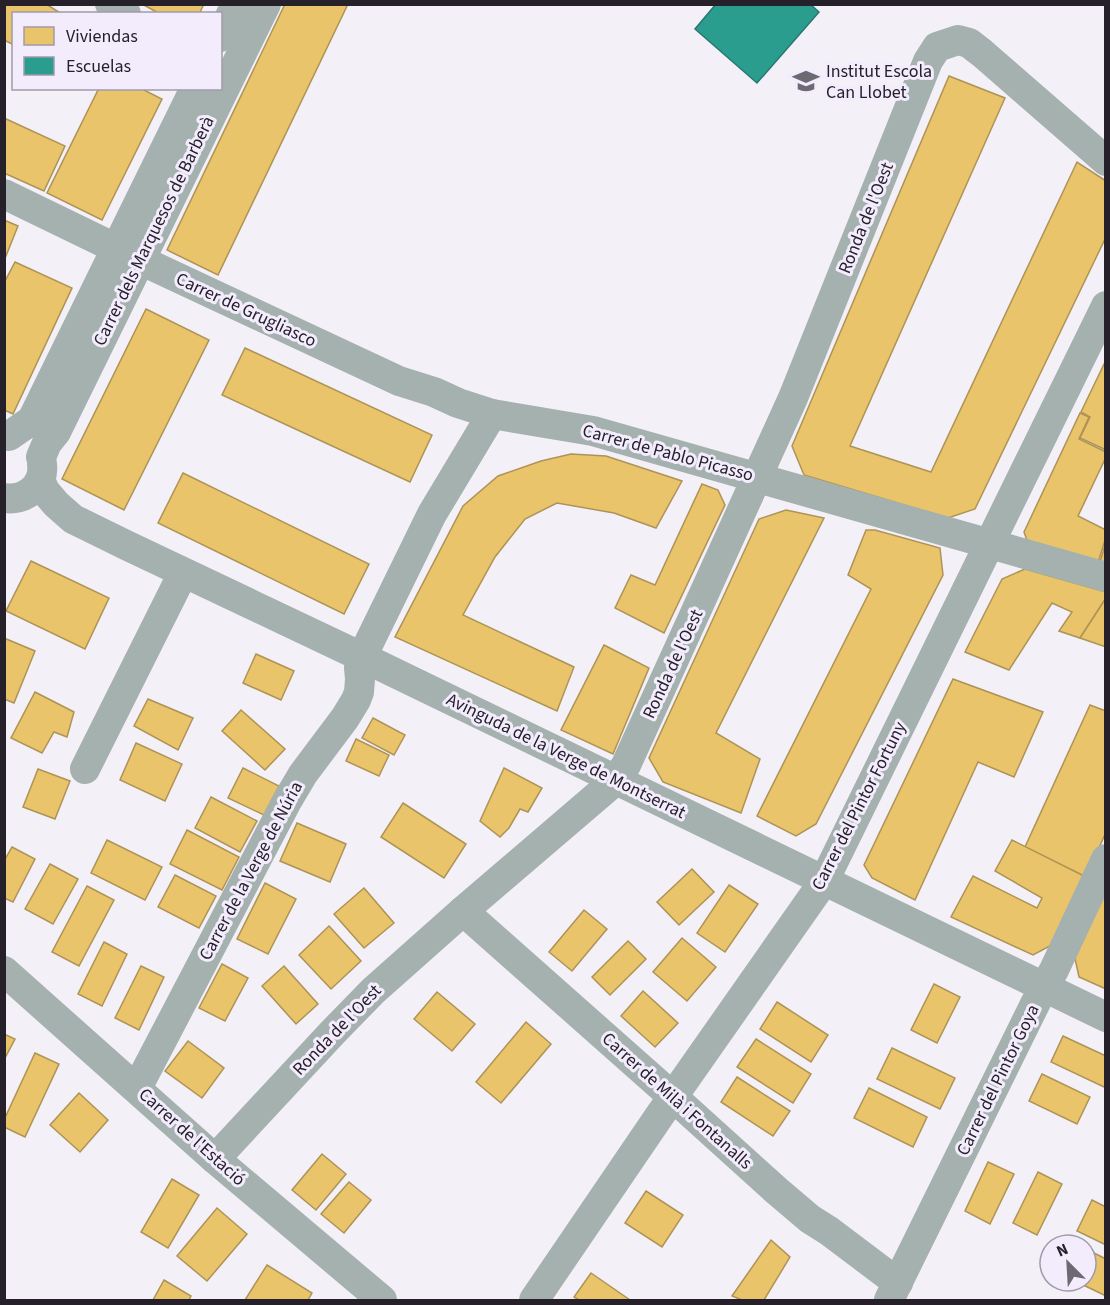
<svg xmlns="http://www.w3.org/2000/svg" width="1110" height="1305" font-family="'Source Sans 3',sans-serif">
  <rect width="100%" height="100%" fill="#f4f0f8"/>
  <g fill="#e9c46a" stroke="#ae9357" stroke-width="1.5">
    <path d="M4,4H46L62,14H14V45L4,40Z"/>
    <path d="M142,4H204L199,14H160Z"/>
    <path d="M285,4H348L218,275L167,250Z"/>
    <path d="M949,76L1005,98L850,446L931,472L1077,162L1106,181V237L975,509L948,518L804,475L792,446Z"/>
    <path d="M99,88H140L162,99L102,220L47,193Z"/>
    <path d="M4,118L65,146L44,191L4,173Z"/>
    <path d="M4,220L18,226L4,261Z"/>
    <path d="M15,262L72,288L13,414L4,410V283Z"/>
    <path d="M146,309L209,340L124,510L62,479Z"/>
    <path d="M245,348L432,435L410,482L222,395Z"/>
    <path d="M1106,360V450L1080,438L1090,417L1081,412Z"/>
    <path d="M1080,413L1089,417L1079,439L1106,452V457L1078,516L1106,530V537L1096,569L1029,546L1024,532Z"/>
    <path d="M571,454L606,456L682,481L656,528L614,513L557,503L525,519L495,557L463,615L574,667L557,711L395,637L463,506L498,476L541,461Z"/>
    <path d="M183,473L369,564L344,614L158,523Z"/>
    <path d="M702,484L718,490L725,505L664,633L615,608L631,575L655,585Z"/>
    <path d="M786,510L824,518L716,733L760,759L741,813L663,782L649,758L759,519Z"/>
    <path d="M866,530H875L940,548L943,575L816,824L796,836L757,816L871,589L848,575Z"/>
    <path d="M1106,542V567L1099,565Z"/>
    <path d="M31,561L109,598L85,649L6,611Z"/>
    <path d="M1025,569L1106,592V598L1080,638L1059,631L1072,612L1052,603L1009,670L965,652L1002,579Z"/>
    <path d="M1106,598V647L1080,638Z"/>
    <path d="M4,638L35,651L14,703L4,699Z"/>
    <path d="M604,645L649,668L613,754L561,730Z"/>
    <path d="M256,654L294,671L281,700L243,683Z"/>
    <path d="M953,679L1043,712L1014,777L978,762L915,900L872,878L864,865Z"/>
    <path d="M35,692L74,712L67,737L54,732L42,753L11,738Z"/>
    <path d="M148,699L193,718L178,750L134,726Z"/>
    <path d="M1090,705L1106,711V832L1086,877L1025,847Z"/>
    <path d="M241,710L285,749L265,770L222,731Z"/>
    <path d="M373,718L405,735L394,755L362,738Z"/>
    <path d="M356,739L389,755L379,776L346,761Z"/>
    <path d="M136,743L182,764L165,801L120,780Z"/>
    <path d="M243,768L279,786L264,815L228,798Z"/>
    <path d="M504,768L542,788L528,812L520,809L509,828L500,837L480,821Z"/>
    <path d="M38,769L70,781L55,819L23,807Z"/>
    <path d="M211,797L257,821L240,852L195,828Z"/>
    <path d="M403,803L466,844L444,878L381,837Z"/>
    <path d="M297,823L346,844L330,882L280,861Z"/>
    <path d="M187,830L239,857L222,890L170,864Z"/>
    <path d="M107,840L162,867L145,900L91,873Z"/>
    <path d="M1012,840L1086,877L1050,946L1033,955L951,917L973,876L1037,908L1042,898L995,871Z"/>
    <path d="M12,847L35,859L13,902L4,898V861Z"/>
    <path d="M50,864L78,879L53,924L25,909Z"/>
    <path d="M692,869L714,892L679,925L657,902Z"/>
    <path d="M175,875L216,896L199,928L158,907Z"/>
    <path d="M265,883L296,899L268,954L237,939Z"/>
    <path d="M729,885L758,904L725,952L697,933Z"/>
    <path d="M87,886L114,900L79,966L52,952Z"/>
    <path d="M364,888L394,923L364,948L334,914Z"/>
    <path d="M1106,889V989L1079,977L1074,954Z"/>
    <path d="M584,910L607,929L572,971L549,952Z"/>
    <path d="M329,926L361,961L331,989L299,955Z"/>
    <path d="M682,938L716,967L687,1001L653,972Z"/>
    <path d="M628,941L646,959L610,995L592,977Z"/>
    <path d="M104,942L127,954L102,1006L78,994Z"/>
    <path d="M222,964L248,978L225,1021L199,1008Z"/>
    <path d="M141,966L164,977L139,1030L115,1018Z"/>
    <path d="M284,966L318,1004L296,1024L262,986Z"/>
    <path d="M934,984L960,997L937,1043L911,1030Z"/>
    <path d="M643,991L678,1023L655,1047L621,1016Z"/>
    <path d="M437,992L475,1024L452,1051L414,1019Z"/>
    <path d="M777,1002L828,1035L811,1062L760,1029Z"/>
    <path d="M526,1022L551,1044L501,1103L476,1082Z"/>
    <path d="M4,1034L15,1039L4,1060Z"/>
    <path d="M1063,1036L1106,1056V1083L1104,1087L1051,1062Z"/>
    <path d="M756,1039L811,1074L793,1103L737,1067Z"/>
    <path d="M188,1041L224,1068L202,1098L165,1071Z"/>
    <path d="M892,1048L955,1078L940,1109L877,1079Z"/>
    <path d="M35,1053L59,1064L25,1137L4,1127V1120Z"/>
    <path d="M1042,1074L1090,1097L1077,1124L1029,1101Z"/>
    <path d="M737,1077L790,1111L773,1136L721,1102Z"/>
    <path d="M869,1088L927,1117L913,1147L854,1118Z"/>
    <path d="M79,1093L108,1120L80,1152L50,1125Z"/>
    <path d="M322,1154L346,1174L316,1210L292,1190Z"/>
    <path d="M988,1162L1014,1174L990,1224L965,1211Z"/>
    <path d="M1038,1172L1062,1184L1037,1235L1013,1223Z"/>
    <path d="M172,1179L199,1195L168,1248L141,1232Z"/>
    <path d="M349,1182L371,1200L344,1233L321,1214Z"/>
    <path d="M646,1191L683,1215L662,1247L625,1223Z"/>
    <path d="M1092,1200L1106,1207V1245L1077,1231Z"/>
    <path d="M217,1208L247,1234L207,1281L177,1256Z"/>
    <path d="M771,1240L790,1257L764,1300H742L732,1296Z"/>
    <path d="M1086,1249L1106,1259V1296L1075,1281H1086Z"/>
    <path d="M267,1265L312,1293L308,1300H245Z"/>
    <path d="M591,1273L630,1300H579L574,1297Z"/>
    <path d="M164,1280L191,1296L189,1300H153Z"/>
  </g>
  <path fill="#2a9d8f" stroke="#287871" stroke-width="1.5" d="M716,4H810L819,12L757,83L695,29Z"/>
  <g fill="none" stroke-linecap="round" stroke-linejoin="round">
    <g stroke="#a5b1af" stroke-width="30">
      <path d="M110,4L126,14"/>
      <path d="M220,37L236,4"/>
      <path d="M4,194L140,260L399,381L434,392L458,403L492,414L593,431L1106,577"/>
      <path d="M9,436L32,420L195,88"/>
      <path d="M41,457L47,443L56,432L266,4"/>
      <path d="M40,480L45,491L56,504L73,519L128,546L362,657L1106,1017"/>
      <path d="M4,498C25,501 45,486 42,464"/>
      <path d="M85,769L183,573"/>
      <path d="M463,911L673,1097L777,1191L810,1219L829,1231L898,1283"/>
      <path d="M4,971L215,1159L382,1300"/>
      <path d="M137,1088L287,801L303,774L345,718L356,700L359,692L360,679L359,668L362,657L432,514L492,414"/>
      <path d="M215,1159L333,1032L373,991L463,911L616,780L626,765L793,398L928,61L937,47L958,40L969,43L982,53L1106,161"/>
      <path d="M534,1300L660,1115L824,881L1106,306"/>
      <path d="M889,1300L1036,1002L1054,970L1106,859"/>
    </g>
  </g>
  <defs>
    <g id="school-bare" transform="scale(2.07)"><path d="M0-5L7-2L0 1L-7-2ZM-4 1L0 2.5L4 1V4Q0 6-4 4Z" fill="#6d6972" stroke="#f3ecfc" stroke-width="2.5" paint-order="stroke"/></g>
  </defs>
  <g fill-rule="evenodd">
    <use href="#school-bare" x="806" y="81"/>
  </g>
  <g text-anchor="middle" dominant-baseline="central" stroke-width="6" stroke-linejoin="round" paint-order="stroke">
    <g font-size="18" fill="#25202a" stroke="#f3ecfc" text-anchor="start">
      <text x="826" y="71">Institut Escola<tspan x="826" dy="21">Can Llobet</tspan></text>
    </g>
    <g font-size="18" fill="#25202a" stroke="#f3ecfc">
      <text transform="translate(866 218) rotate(-68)">Ronda de l'Oest</text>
      <text transform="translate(154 231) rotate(-64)">Carrer dels Marquesos de Barberà</text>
      <text transform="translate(246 310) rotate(25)">Carrer de Grugliasco</text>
      <text transform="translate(668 453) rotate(15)">Carrer de Pablo Picasso</text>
      <text transform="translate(673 664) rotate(-65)">Ronda de l'Oest</text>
      <text transform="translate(566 756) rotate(26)">Avinguda de la Verge de Montserrat</text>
      <text transform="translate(859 806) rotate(-63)">Carrer del Pintor Fortuny</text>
      <text transform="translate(251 871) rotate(-62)">Carrer de la Verge de Núria</text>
      <text transform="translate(337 1030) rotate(-46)">Ronda de l'Oest</text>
      <text transform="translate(998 1080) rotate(-64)">Carrer del Pintor Goya</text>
      <text transform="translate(677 1101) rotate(42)">Carrer de Milà i Fontanalls</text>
      <text transform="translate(192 1137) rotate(42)">Carrer de l'Estació</text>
    </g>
  </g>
  <rect width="1110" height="1305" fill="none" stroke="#25202a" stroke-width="12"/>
  <rect x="12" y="12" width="210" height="78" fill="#f3ecfc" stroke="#a19aa8" stroke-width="1.5"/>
  <rect x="24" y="27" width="30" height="18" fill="#e9c46a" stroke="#a19aa8" stroke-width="1.5"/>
  <text x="66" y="42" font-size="18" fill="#25202a">Viviendas</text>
  <rect x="24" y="57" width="30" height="18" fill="#2a9d8f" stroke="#a19aa8" stroke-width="1.5"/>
  <text x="66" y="72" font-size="18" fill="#25202a">Escuelas</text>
  <g transform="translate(1068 1263) rotate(336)"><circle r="28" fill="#f3ecfc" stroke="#a19aa8" stroke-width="1.5"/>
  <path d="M0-4.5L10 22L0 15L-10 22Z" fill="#6d6972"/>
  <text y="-9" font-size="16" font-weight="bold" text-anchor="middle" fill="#25202a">N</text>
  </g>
</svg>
